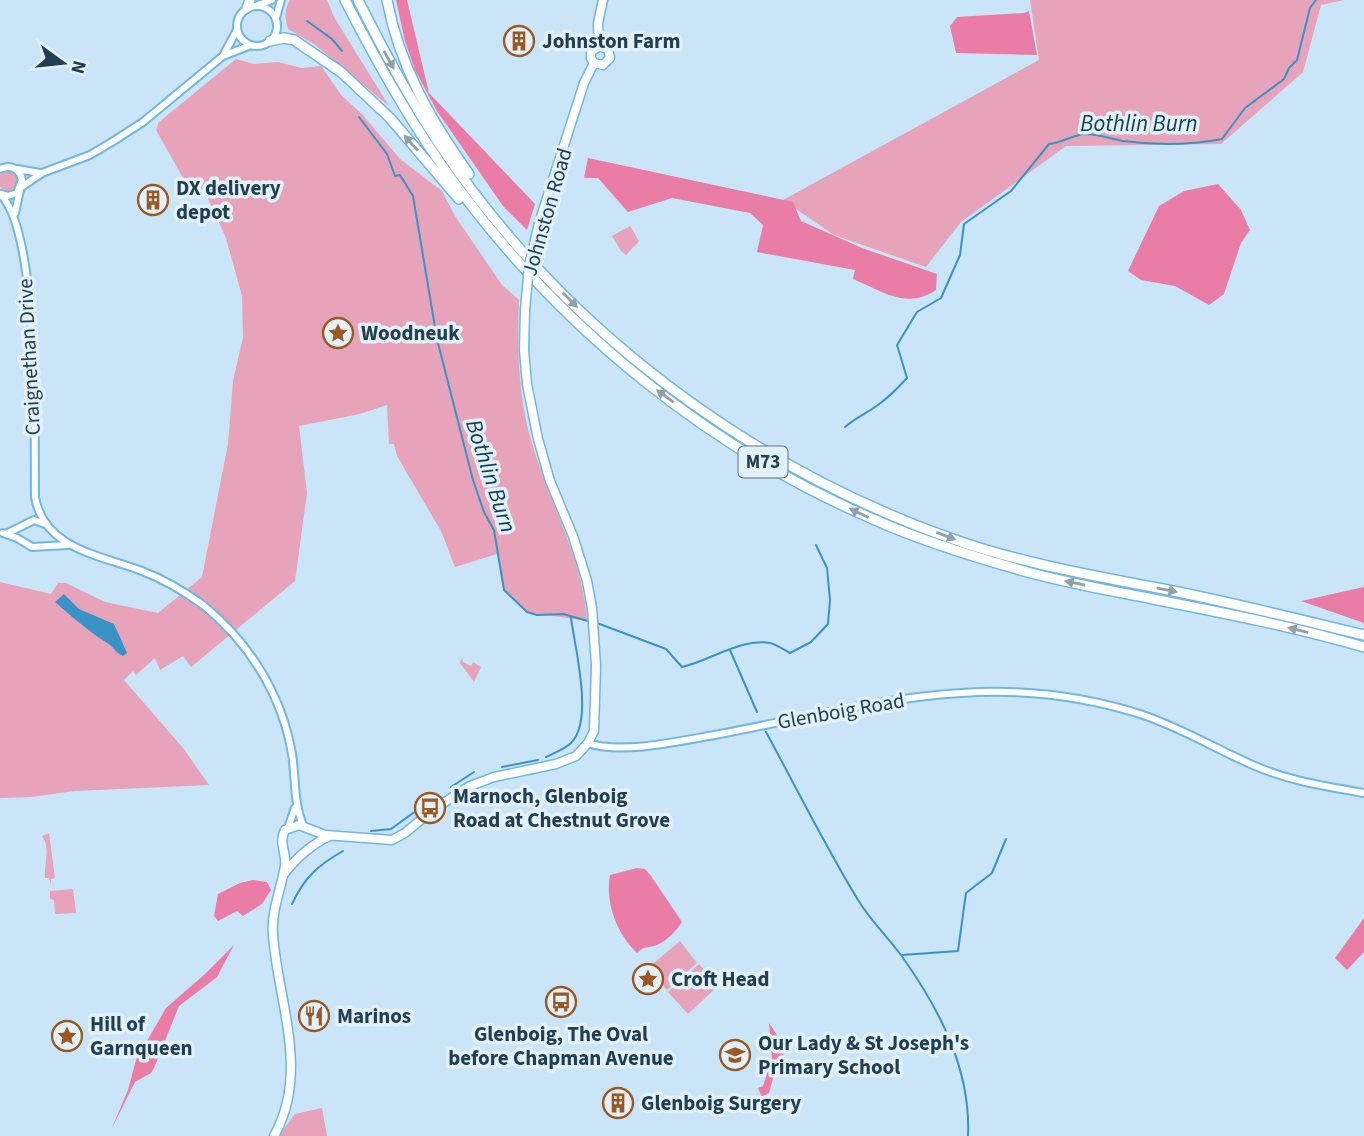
<svg xmlns="http://www.w3.org/2000/svg" width="1364" height="1136" font-family="'Source Sans 3',sans-serif">
  <rect width="100%" height="100%" fill="#c9e5f7"/>
  <g fill="#e6a3ba">
    <path d="M290,0H327L334,17L389,106L314,44L288,29C285,19 284,9 290,0Z"/>
    <path d="M1030,0H1344L1321,5L1303,72L1221,144L1066,146L961,222L926,267L834,235L783,200L1039,60Z"/>
    <path d="M236,59L254,64L278,62L302,68L321,66L342,96L362,114L400,159L442,191L455,216L502,285L519,300C517,347 518,395 531,440C548,501 583,557 587,621L527,612L504,590L497,554L455,567L441,531L397,456L394,444H389L387,405L360,414L299,426L307,493L295,581L191,667L183,656L160,670L155,658L136,675L133,671L124,680L183,748L209,785L75,791L31,797L0,798V582L51,594L58,583H66L105,602L158,613L202,577L228,444L233,381L243,337L242,296L226,238L204,190L186,183L156,130L159,122Z"/>
    <circle cx="8" cy="181" r="10"/>
    <path d="M630,226L639,241L626,255L621,251L612,236Z"/>
    <path d="M462,657L463,662L471,666L473,662L481,667L474,682L460,663Z"/>
    <path d="M49,833L55,878L51,879V885L49,878H45C44,864 51,848 42,836Z"/>
    <path d="M73,889L76,913L55,914L54,900L50,899V891Z"/>
    <path d="M680,941L697,963L667,990L648,968Z"/>
    <path d="M699,964L718,986L688,1014L668,992Z"/>
    <path d="M322,1108L327,1136H279L295,1114Z"/>
  </g>
  <g fill="#e97da6">
    <path d="M396,0H407L429,93L535,204L527,230L503,206L437,111L415,70L405,41Z"/>
    <path d="M1029,11L1037,55L956,53L950,26L957,17L1024,13Z"/>
    <path d="M588,158L793,202L801,221L862,248L937,274L936,290C906,310 882,291 853,279L855,270L757,252L763,225L750,213L672,198L628,212L598,178H584Z"/>
    <path d="M1218,184L1241,210L1250,230L1241,243L1224,294L1209,305L1175,286L1141,280L1128,271L1159,206L1184,191Z"/>
    <path d="M1364,587V623L1301,601Z"/>
    <path d="M637,868L645,869L651,876L682,922C676,931 665,943 654,946C646,948 644,946 637,953C617,934 605,903 610,875Z"/>
    <path d="M253,880L267,882L271,890L262,904L243,916L237,911L218,921L214,916L218,894L240,883Z"/>
    <path d="M1364,918V952L1347,970L1335,958Z"/>
    <path d="M234,945L217,977L179,1006L154,1068L151,1073L135,1082L111,1130L128,1090L136,1060L166,1008L204,975Z"/>
    <path d="M769,1023L787,1050L778,1061L769,1093L762,1097L758,1088L763,1086L772,1058Z"/>
  </g>
  <path fill="#3a93c5" d="M64,594L79,609L114,624L127,653L123,656C116,653 115,649 110,645C91,633 73,618 55,602Z"/>
  <g fill="none" stroke-linecap="round" stroke-linejoin="round">
    <g stroke="#3a93c5" stroke-width="2">
      <path d="M307,21L332,39L342,51"/>
      <path d="M359,117L387,154L395,176L400,175L413,196L437,339L473,480L484,512L494,530L504,590L527,612L537,615L563,614L588,621"/>
      <path d="M845,427C855,418 867,413 878,405C889,397 898,388 907,378L897,345L917,312L941,298L960,255L964,224L1011,191L1049,144C1062,143 1072,135 1085,134C1098,134 1111,139 1123,141C1154,145 1191,145 1222,139L1245,108L1284,79L1289,68L1297,60L1310,8L1316,0"/>
      <path d="M597,623L666,649L682,667C710,661 740,638 770,643C776,644 784,650 790,653L811,642L828,624L830,600L827,568L816,545"/>
      <path d="M730,650L757,712"/>
      <path d="M766,732C796,787 825,846 858,900C870,920 887,936 901,955C939,1008 971,1069 968,1136"/>
      <path d="M546,757C554,753 565,749 571,743C594,721 575,648 571,618"/>
      <path d="M502,767L538,760"/>
      <path d="M451,787L474,772"/>
      <path d="M371,831L391,829L420,808"/>
      <path d="M292,904C304,878 318,865 343,851"/>
      <path d="M902,955L958,951L966,893L992,873L1006,839"/>
    </g>
    <g stroke="#70b7e2" stroke-width="10">
      <g id="minor">
        <path d="M258,5L272,0"/>
        <circle cx="257" cy="26" r="20"/>
        <path d="M276,18L281,0"/>
        <path d="M224,54L237,30"/>
        <path d="M0,169C11,164 20,169 22,180L17,193L8,196L1,194"/>
        <path d="M17,169L40,173"/>
        <path d="M20,188L42,173L90,155L112,142L143,122L223,56L251,45"/>
        <path d="M0,194C40,232 34,437 35,497C44,549 100,555 142,571C163,579 185,592 203,605C249,642 282,695 292,754C296,778 293,804 304,827"/>
        <path d="M15,213L20,190"/>
        <path d="M3,533L17,538L32,547L68,545"/>
        <path d="M8,533L34,520L45,524"/>
        <path d="M588,743C621,755 685,740 720,734C799,719 880,698 961,693C1020,689 1083,696 1140,714C1177,726 1211,746 1246,762C1284,780 1323,786 1364,793"/>
        <path d="M288,828L295,808"/>
      </g>
    </g>
    <g stroke="#70b7e2" stroke-width="11">
      <g id="major">
        <path d="M599,46L598,23L603,0"/>
        <path d="M594,63L603,65L610,58L608,49L599,46"/>
        <path d="M594,63L591,58V52L599,46"/>
        <path d="M539,223L584,83L594,63"/>
        <path d="M284,874C295,859 313,843 330,836"/>
        <path d="M274,1136C310,1072 278,1002 273,935C271,911 281,890 285,866C287,853 278,843 285,830L299,825L325,835L392,840L405,833L434,809L470,786L494,777L556,764L576,756L588,743L594,731L596,666L592,608L587,581L573,536L550,481L538,439L527,384L524,350L525,310"/>
      </g>
    </g>
    <g stroke="#70b7e2" stroke-width="12">
      <g id="highway">
        <path d="M345,0C378,64 413,127 456,185C562,329 708,448 873,519C919,540 968,555 1017,569C1061,582 1108,590 1153,599C1224,613 1295,627 1364,647"/>
        <path d="M358,0C382,48 408,96 438,142C562,330 754,472 967,544C1031,565 1097,576 1163,589C1230,602 1297,619 1364,635"/>
        <path d="M387,0C399,65 431,121 469,174"/>
        <path d="M247,8L250,0"/>
        <path d="M270,41L284,38L294,40L341,72L390,118L459,199"/>
      </g>
    </g>
    <use href="#minor" stroke="#fff" stroke-width="6"/>
    <use href="#major" stroke="#fff" stroke-width="8"/>
    <use href="#highway" stroke="#fff" stroke-width="9"/>
    <g stroke="#70b7e2" stroke-width="11" stroke-linecap="butt">
      <path id="major-bridge" d="M525,310L529,266L539,223"/>
    </g>
    <use href="#major-bridge" stroke="#fff" stroke-width="8"/>
  </g>
  <defs><path id="oneway-solid" d="M-6-.8H1V-3.2L6.5 0L1 3.2V.8H-6Z" transform="scale(1.75)"/></defs>
  <g fill="#909fa8">
    <use href="#oneway-solid" transform="translate(389 60) rotate(61)"/>
    <use href="#oneway-solid" transform="translate(411 143) rotate(-132)"/>
    <use href="#oneway-solid" transform="translate(570 300) rotate(45)"/>
    <use href="#oneway-solid" transform="translate(665 396) rotate(-144)"/>
    <use href="#oneway-solid" transform="translate(859 513) rotate(-154)"/>
    <use href="#oneway-solid" transform="translate(946 536) rotate(21)"/>
    <use href="#oneway-solid" transform="translate(1075 583) rotate(-168)"/>
    <use href="#oneway-solid" transform="translate(1167 590) rotate(11)"/>
    <use href="#oneway-solid" transform="translate(1298 630) rotate(-166)"/>
  </g>
  <defs>
    <g id="building-ring" transform="scale(1.575)"><circle r="9.5" fill="#e2f0f9" stroke="#9a5923" stroke-width="1.5"/><path d="M-4-6H4V6H1V3H-1V6H-4ZM-2.5-4.3h1.7v1.8h-1.7ZM.8-4.3h1.7v1.8H.8ZM-2.5-1h1.7V.8h-1.7ZM.8-1h1.7V.8H.8Z" fill="#9a5923"/></g>
    <g id="sight-ring" transform="scale(1.575)"><circle r="9.5" fill="#e2f0f9" stroke="#9a5923" stroke-width="1.5"/><path d="M0-6L1.8-2.2L6-1.7L2.9 1.2L3.7 5.4L0 3.3L-3.7 5.4L-2.9 1.2L-6-1.7L-1.8-2.2Z" fill="#9a5923"/></g>
    <g id="bus-ring" transform="scale(1.575)"><circle r="9.5" fill="#e2f0f9" stroke="#9a5923" stroke-width="1.5"/><path d="M-5-6H5V4H4V6H2V4H-2V6H-4V4H-5ZM-3.5-4V0h7V-4ZM-3.5 1.2v1.5H-2V1.2ZM2 1.2v1.5H3.5V1.2Z" fill="#9a5923"/></g>
    <g id="restaurant-ring" transform="scale(1.575)"><circle r="9.5" fill="#e2f0f9" stroke="#9a5923" stroke-width="1.5"/><path d="M-5-6h1v4h1v-4h1v4h1v-4h1v5L-1.5 .5V6h-2V.5L-5-1ZM5-6V6H3V1.5H1.5Q1.5-4 5-6Z" fill="#9a5923"/></g>
    <g id="school-ring" transform="scale(1.575)"><circle r="9.5" fill="#e2f0f9" stroke="#9a5923" stroke-width="1.5"/><path d="M0-5L7-2L0 1L-7-2ZM-4 1L0 2.5L4 1V4Q0 6-4 4Z" fill="#9a5923"/></g>
  </defs>
  <g fill-rule="evenodd">
    <use href="#building-ring" x="519" y="41"/>
    <use href="#building-ring" x="153" y="200"/>
    <use href="#sight-ring" x="338" y="333"/>
    <use href="#bus-ring" x="430" y="808"/>
    <use href="#sight-ring" x="648" y="979"/>
    <use href="#bus-ring" x="561" y="1002"/>
    <use href="#restaurant-ring" x="314" y="1016"/>
    <use href="#sight-ring" x="67" y="1036"/>
    <use href="#school-ring" x="735" y="1055"/>
    <use href="#building-ring" x="618" y="1103"/>
  </g>
  <g text-anchor="middle" dominant-baseline="central" stroke-width="7" stroke-linejoin="round" paint-order="stroke">
    <rect fill="#e2f0f9" stroke="#5b7483" stroke-width="2" x="738.5" y="446.5" width="49" height="31" rx="5"/>
    <g font-size="19" font-weight="bold" fill="#213f50">
      <text x="763" y="462">M73</text>
    </g>
    <g font-size="21" font-weight="bold" fill="#213f50" stroke="#e2f0f9" text-anchor="start">
      <text x="542" y="41">Johnston Farm</text>
      <text x="176" y="188">DX delivery<tspan x="176" dy="24">depot</tspan></text>
      <text x="361" y="333">Woodneuk</text>
      <text x="453" y="796">Marnoch, Glenboig<tspan x="453" dy="24">Road at Chestnut Grove</tspan></text>
      <text x="671" y="979">Croft Head</text>
      <text x="337" y="1016">Marinos</text>
      <text x="90" y="1024">Hill of<tspan x="90" dy="24">Garnqueen</tspan></text>
      <text x="561" y="1034" text-anchor="middle">Glenboig, The Oval<tspan x="561" dy="24">before Chapman Avenue</tspan></text>
      <text x="758" y="1043">Our Lady &amp; St Joseph's<tspan x="758" dy="24">Primary School</tspan></text>
      <text x="641" y="1103">Glenboig Surgery</text>
    </g>
    <g font-size="21" fill="#213f50" stroke="#e2f0f9">
      <text transform="translate(547 212) rotate(-74)">Johnston Road</text>
      <text transform="translate(29 357) rotate(-93)">Craignethan Drive</text>
      <text transform="translate(841 711) rotate(-10)">Glenboig Road</text>
    </g>
    <g font-size="23" font-style="italic" fill="#0f405a" stroke="#e2f0f9">
      <text x="1139" y="123">Bothlin Burn</text>
      <text transform="translate(491 476) rotate(72)">Bothlin Burn</text>
    </g>
  </g>
  <g transform="translate(63 63) rotate(105)" stroke="#e2f0f9" stroke-width="5" paint-order="stroke">
  <path d="M0-5L12 26L0 18L-12 26Z" fill="#213f50"/>
  <text y="-10" font-size="19" font-weight="bold" text-anchor="middle" fill="#213f50">N</text>
  </g>
</svg>
